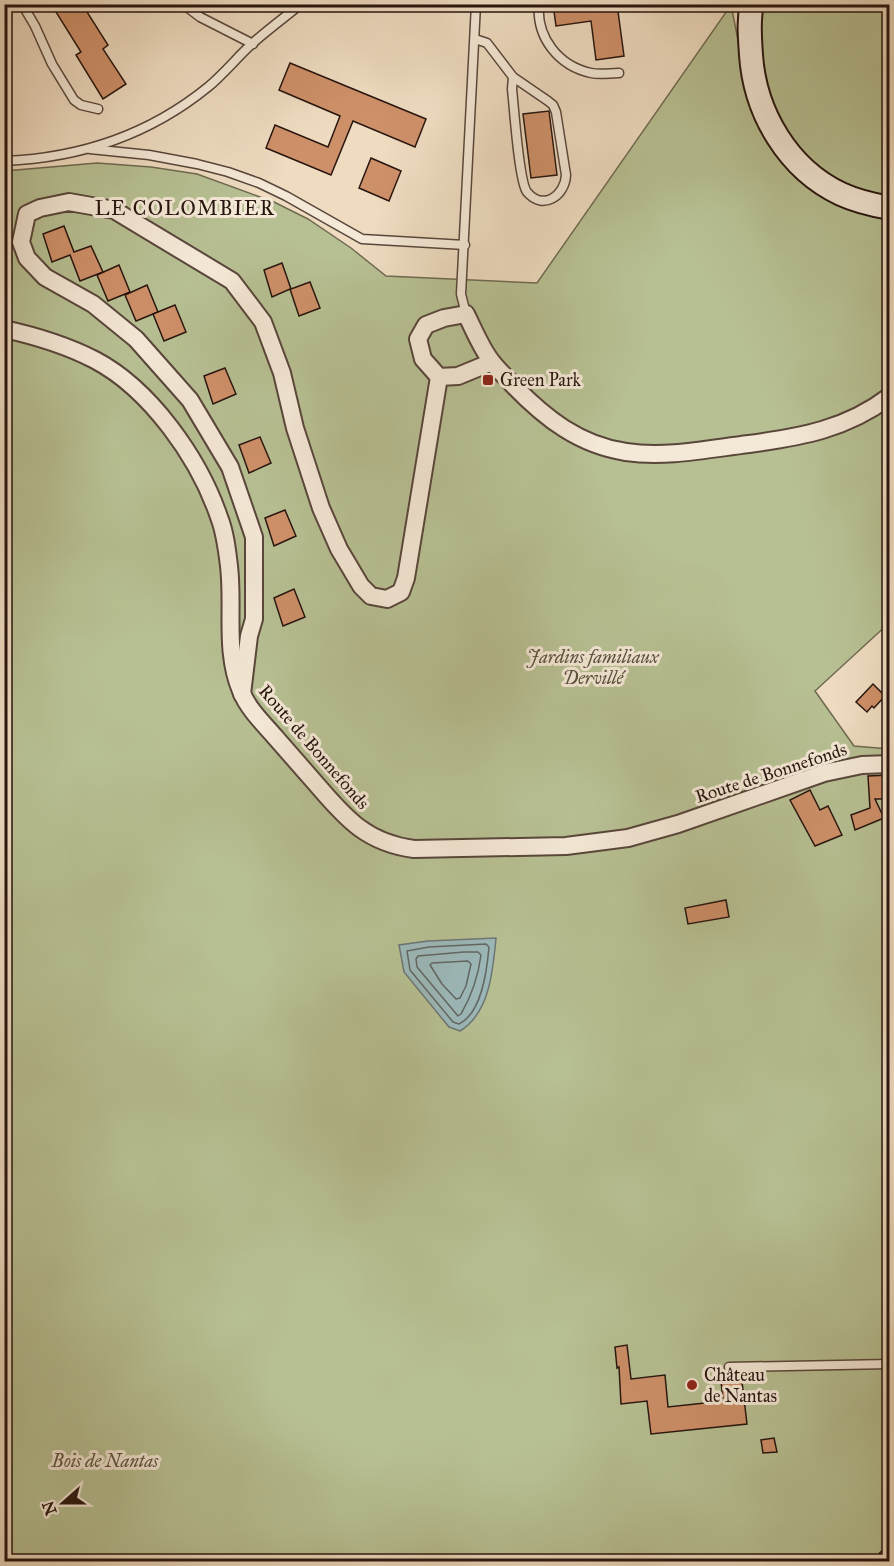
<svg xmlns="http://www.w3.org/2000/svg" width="894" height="1566" font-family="'IM FELL Great Primer',serif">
  <rect width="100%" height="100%" fill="#eedbc0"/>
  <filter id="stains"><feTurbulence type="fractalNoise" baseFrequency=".00333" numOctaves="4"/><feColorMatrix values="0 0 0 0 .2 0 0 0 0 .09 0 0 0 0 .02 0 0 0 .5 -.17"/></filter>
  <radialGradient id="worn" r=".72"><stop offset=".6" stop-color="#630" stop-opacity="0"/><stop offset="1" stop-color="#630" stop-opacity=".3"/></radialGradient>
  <path fill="#b7c093" stroke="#6f6a51" stroke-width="1.5" d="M731,5L742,60L760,5H889V623L815,691L854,746L889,749V1561L5,1562V171L97,163L151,167L197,174L274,202L308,219L351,248L386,276L537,283Z"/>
  <path fill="#9cb9ba" stroke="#6d7776" stroke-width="1.5" d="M496,938C493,969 490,1013 460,1031L449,1027L404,972L399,945L428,941Z"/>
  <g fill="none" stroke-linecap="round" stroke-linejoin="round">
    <g stroke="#626764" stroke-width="1.5">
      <path d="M486,944L489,947C487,970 482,1013 459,1024L453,1022L410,970L407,951L429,947Z"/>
      <path d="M464,952H478L481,955C478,978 472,995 461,1014L458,1016L417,967L416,959L418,956Z"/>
      <path d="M468,961L471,964L466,986L460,998L456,999L442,984L430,965L432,963Z"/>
    </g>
  </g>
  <g fill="#ce9069" stroke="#27150f" stroke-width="1.5">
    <path d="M51,4H82L108,45L103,49L126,84L103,99L76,55L81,52Z"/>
    <path d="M553,4H617L624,56L596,60L591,21L556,26Z"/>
    <path d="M290,63L426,119L415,147L353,121L331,175L266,148L275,125L328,147L340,116L279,90Z"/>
    <path d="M549,111L557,175L531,178L523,114Z"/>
    <path d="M371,158L401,171L389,201L359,188Z"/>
    <path d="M64,226L74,252L91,246L103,272L80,281L70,255L52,262L43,234Z"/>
    <path d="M282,263L291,289L310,282L320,308L299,316L290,289L272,297L264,270Z"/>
    <path d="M119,265L130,292L108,301L97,275Z"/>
    <path d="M147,285L158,312L136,321L125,295Z"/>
    <path d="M175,305L186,332L164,341L153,314Z"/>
    <path d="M225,368L236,394L213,404L204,376Z"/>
    <path d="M260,437L271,463L249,473L239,445Z"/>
    <path d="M285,510L296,536L274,546L265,518Z"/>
    <path d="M294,589L305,617L283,626L274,598Z"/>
    <path d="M873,684L885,696L874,708L872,706L867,712L856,702Z"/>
    <path d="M890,775V799H875L884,818L855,830L851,815L870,808L868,776Z"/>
    <path d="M810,790L820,810L828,806L842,835L815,846L790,800Z"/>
    <path d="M726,900L729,917L688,924L685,908Z"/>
    <path d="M627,1345L631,1379L665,1375L668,1407L723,1401L720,1371L741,1373L747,1424L651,1434L647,1401L621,1404L619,1367L617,1368L615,1347Z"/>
    <path d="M774,1438L777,1452L763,1453L761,1440Z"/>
  </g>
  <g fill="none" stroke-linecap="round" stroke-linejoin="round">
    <g stroke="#59463b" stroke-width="11">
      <g id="lane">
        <path d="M22,4L35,26L52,64L74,100L81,105L98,109"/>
        <path d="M183,4L200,17L253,44"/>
        <path d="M539,4C536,38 559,66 591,73C600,75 610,73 619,73"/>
        <path d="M475,39L487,43L513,77L512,89C514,107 519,182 527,192C543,211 565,196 566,175L556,112L553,105L548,101L513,77"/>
        <path d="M90,149L149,155L197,164L228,172L259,183L286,196L362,239L465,245"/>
        <path d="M4,161C80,158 149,135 208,87C225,73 238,56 254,42C269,29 285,17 301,4"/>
        <path d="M466,314L461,294L476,4"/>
        <path d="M729,1367L890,1364"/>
      </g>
    </g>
    <g stroke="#59463b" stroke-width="20">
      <g id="street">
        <path d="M4,329C36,336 66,345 95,360C150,389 199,458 219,517C225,532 227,549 229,566C234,608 224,651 241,691C248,709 264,724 276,738C290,754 304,770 318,786C347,820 368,843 414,849L566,846L628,838L678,824L824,773L862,765L890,764"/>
        <path d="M492,362L458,376L439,377L423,359L418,339L426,325L444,318L466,314C474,330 481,348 492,362C499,371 507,378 514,386C545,418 579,445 626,452C666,458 708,449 749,444C801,437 847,429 890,396"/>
        <path d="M242,694L249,636L254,619V537L230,467L190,400L136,339L93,304L45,277L27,258L21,242L27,214L40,208L69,202L114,210L232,281L263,322L282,373L295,428L321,508L339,549L361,586L371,596L387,599L401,592L406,578L439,377"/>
      </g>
    </g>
    <g stroke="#27150f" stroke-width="26">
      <g id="secondary">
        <path d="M752,4C748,21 750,38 751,55C755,113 788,169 841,194C856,201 873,205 890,208"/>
        <path d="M888,1562L890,1560"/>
      </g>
    </g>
    <use href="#lane" stroke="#f4e8d6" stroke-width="8"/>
    <use href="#street" stroke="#f4e8d6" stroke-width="16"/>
    <use href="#secondary" stroke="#f4e8d6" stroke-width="22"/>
  </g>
  <g fill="#8f2418" stroke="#f4e8d6" stroke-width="2">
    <rect x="482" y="374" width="12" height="12" rx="3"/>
    <circle cx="692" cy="1385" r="6"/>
  </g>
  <g text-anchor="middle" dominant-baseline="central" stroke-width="6" stroke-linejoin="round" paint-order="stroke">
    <g font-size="18" fill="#27150f" stroke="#f4e8d6" text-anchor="start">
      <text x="500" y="380">Green Park</text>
      <text x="704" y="1375">Château<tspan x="704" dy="21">de Nantas</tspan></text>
    </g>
    <g font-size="18" font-style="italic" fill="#59513d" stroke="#f4e8d6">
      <text x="593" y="657">Jardins familiaux<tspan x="593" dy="21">Dervillé</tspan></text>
      <text x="105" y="1461">Bois de Nantas</text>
    </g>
    <g font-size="18" fill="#27150f" stroke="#f4e8d6">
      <text transform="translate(314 747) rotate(49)">Route de Bonnefonds</text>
      <text transform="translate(771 773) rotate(-18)">Route de Bonnefonds</text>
    </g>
    <g font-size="20" letter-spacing="1.5" fill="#27150f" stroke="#f4e8d6">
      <text x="185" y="208">LE COLOMBIER</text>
    </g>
  </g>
  <rect width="894" height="1566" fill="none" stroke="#eedbc0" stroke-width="24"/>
  <rect x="6" y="6" width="882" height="1554" fill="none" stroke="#27150f" stroke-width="3"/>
  <rect x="12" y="12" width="870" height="1542" fill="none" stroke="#27150f" stroke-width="1.5"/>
  <g transform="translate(63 1503) rotate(249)" stroke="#f4e8d6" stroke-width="4.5" paint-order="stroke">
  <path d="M0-4.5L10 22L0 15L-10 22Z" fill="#27150f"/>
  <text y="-9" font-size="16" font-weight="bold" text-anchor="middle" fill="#27150f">N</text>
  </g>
  <rect width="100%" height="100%" filter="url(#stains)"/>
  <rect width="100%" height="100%" fill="url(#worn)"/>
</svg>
